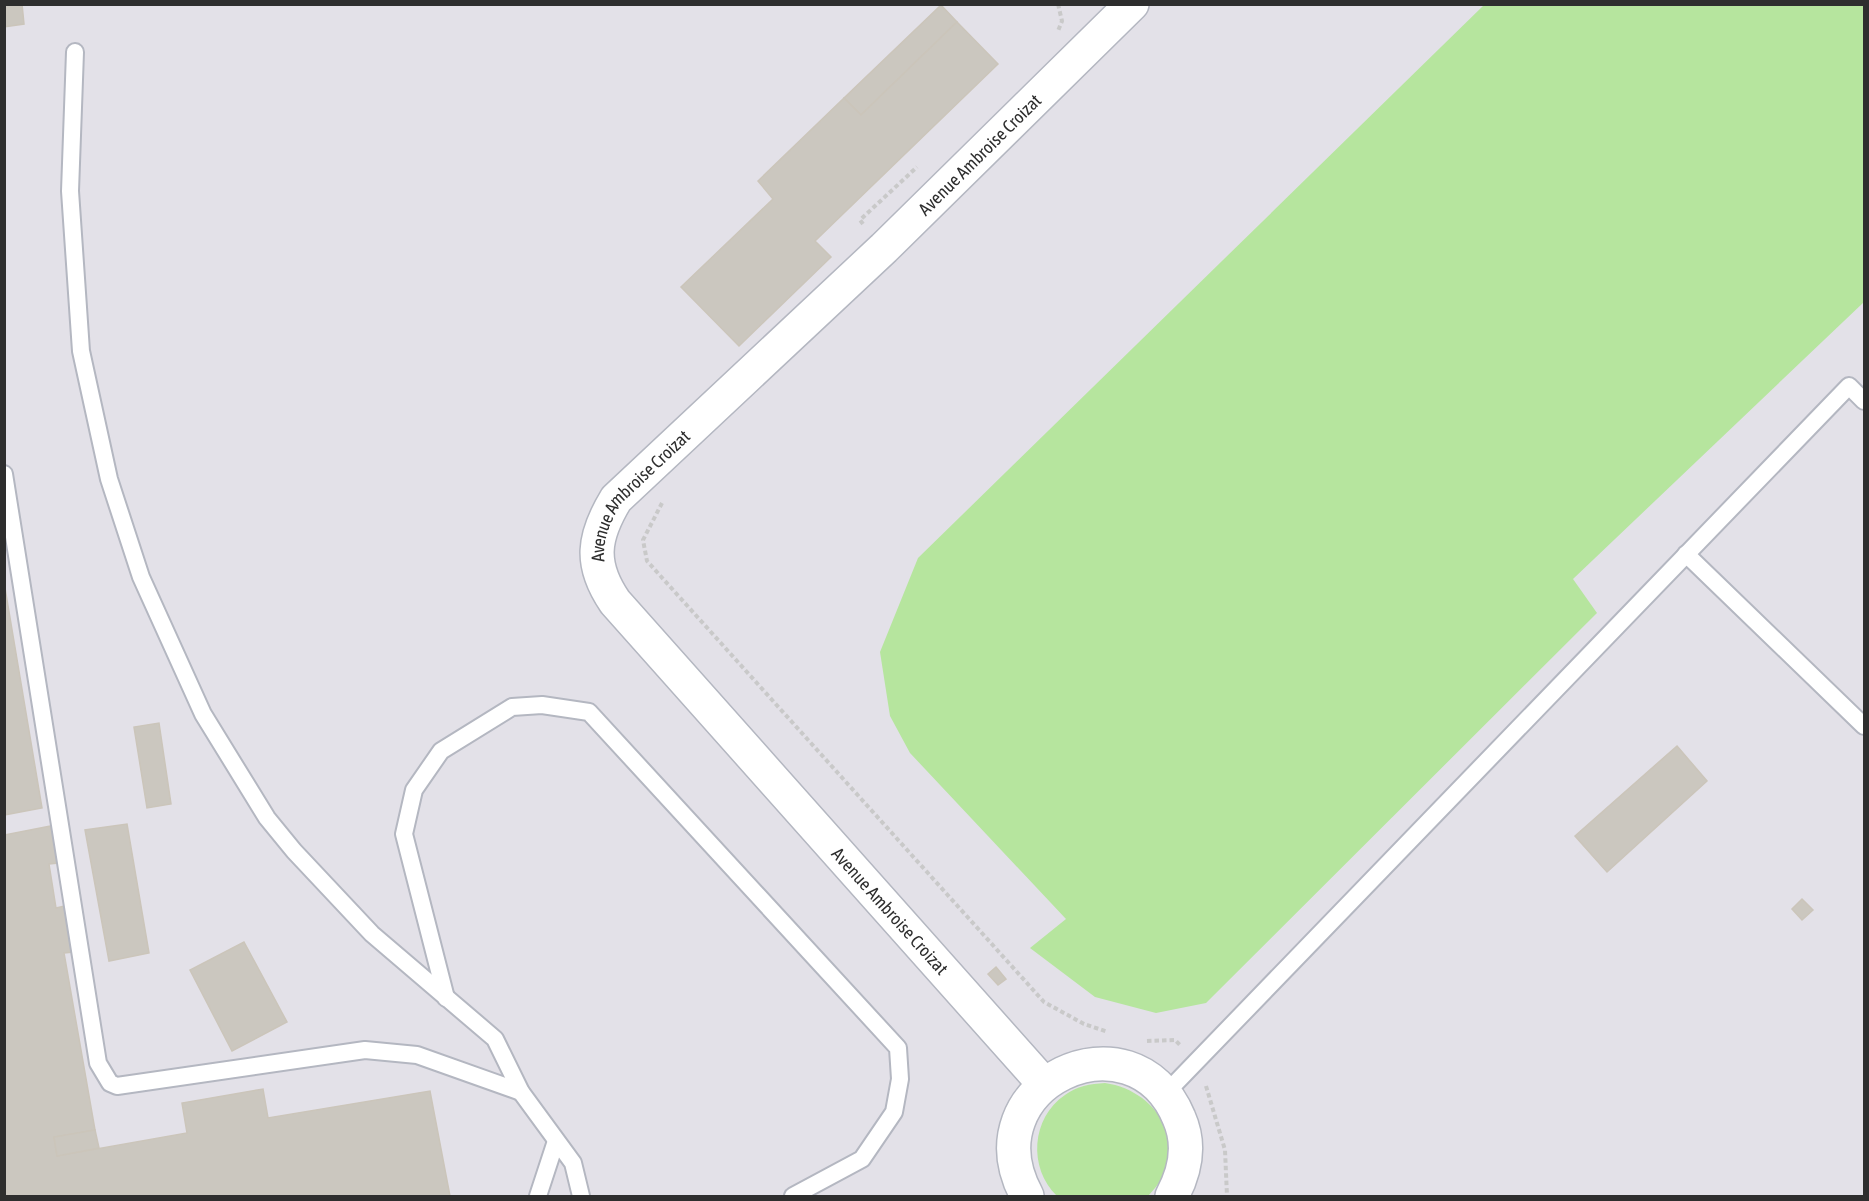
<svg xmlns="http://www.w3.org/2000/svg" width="1869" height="1201" font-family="'Asap Condensed',sans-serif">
  <rect width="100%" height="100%" fill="#efe9e1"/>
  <rect fill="#e3e1e8" x="5" y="5" width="1859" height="1191"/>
  <g fill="#b6e59e">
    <path d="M1484,5H1864V302L1573,579L1597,613L1206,1003L1156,1013L1095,997L1030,948L1066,919L910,753L890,716L880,652L918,558Z"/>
    <path d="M1105,1083C1161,1091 1194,1152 1148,1196H1057C1028,1168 1031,1118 1065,1095C1077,1086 1090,1084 1105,1083Z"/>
  </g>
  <g fill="#cbc7bf" stroke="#cbc5ba" stroke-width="1.5">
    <path d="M4,4H22L24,24L4,27Z"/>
    <path d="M941,5L957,22L861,115L844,98Z"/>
    <path d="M957,22L998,64L815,241L831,257L739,346L681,287L773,199L758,181L844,98L861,115Z"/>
    <path d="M4,582L42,808L4,815Z"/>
    <path d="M159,723L171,804L147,808L134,727Z"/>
    <path d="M1677,746L1707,781L1607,872L1575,836Z"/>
    <path d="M127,824L149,953L109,961L85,830Z"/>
    <path d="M51,826L58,863L49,864L56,908L65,906L73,952L64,953L95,1130L54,1137L57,1156L187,1133L182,1103L263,1089L268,1118L430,1091L450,1196H4V835Z"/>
    <path d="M1802,899L1813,910L1802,920L1792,909Z"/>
    <path d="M244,942L287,1022L232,1051L190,970Z"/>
    <path d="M996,967L1006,979L998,985L988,974Z"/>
    <path d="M95,1130L99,1148L57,1156L54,1137Z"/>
  </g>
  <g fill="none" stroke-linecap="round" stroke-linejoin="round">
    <g stroke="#b4b7c1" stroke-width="20">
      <g id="service">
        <path d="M75,52L70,191L81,351L109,479L141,577L203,714L267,818L294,851L372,934L495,1039L521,1092L573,1163L581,1196"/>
        <path d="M4,474L98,1063L110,1083L117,1086L365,1050L417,1055L521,1092"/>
        <path d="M1686,554L1864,726"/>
        <path d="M446,998L404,834L414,790L441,751L512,707L542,705L589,712L898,1048L900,1079L894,1112L862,1159L793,1196"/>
        <path d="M1165,1094L1849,386L1864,401"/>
        <path d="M538,1196L556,1141"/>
      </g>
    </g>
    <g stroke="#b4b7c1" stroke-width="36">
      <g id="minor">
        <path id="s1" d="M1044,1084L615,602C589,564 593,537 616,499L884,248L1132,4"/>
        <path d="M1027,1196C966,1084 1133,1007 1179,1118C1191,1145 1185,1172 1172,1196"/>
      </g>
    </g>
    <g stroke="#c9c9c9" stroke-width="4" stroke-dasharray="4.5 3" stroke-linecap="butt">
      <path d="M1058,4L1062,21L1058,31"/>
      <path d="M863,224L860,220L917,167"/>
      <path d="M662,503L643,540L647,561L1044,1002L1084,1024L1108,1032"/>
      <path d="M1147,1041L1175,1040L1180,1045"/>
      <path d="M1206,1086L1225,1150L1227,1196"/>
    </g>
    <use href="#service" stroke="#fff" stroke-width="16"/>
    <use href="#minor" stroke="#fff" stroke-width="33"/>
  </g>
  <g text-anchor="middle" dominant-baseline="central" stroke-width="4.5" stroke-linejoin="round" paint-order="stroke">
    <g font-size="18" fill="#2e2e2e" stroke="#fff">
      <text stroke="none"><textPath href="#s1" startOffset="1257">Avenue Ambroise Croizat</textPath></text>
      <text stroke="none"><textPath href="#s1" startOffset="771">Avenue Ambroise Croizat</textPath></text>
      <text transform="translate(890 911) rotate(48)">Avenue Ambroise Croizat</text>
    </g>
  </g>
  <rect width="1869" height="1201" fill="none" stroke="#2e2e2e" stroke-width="12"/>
</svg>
